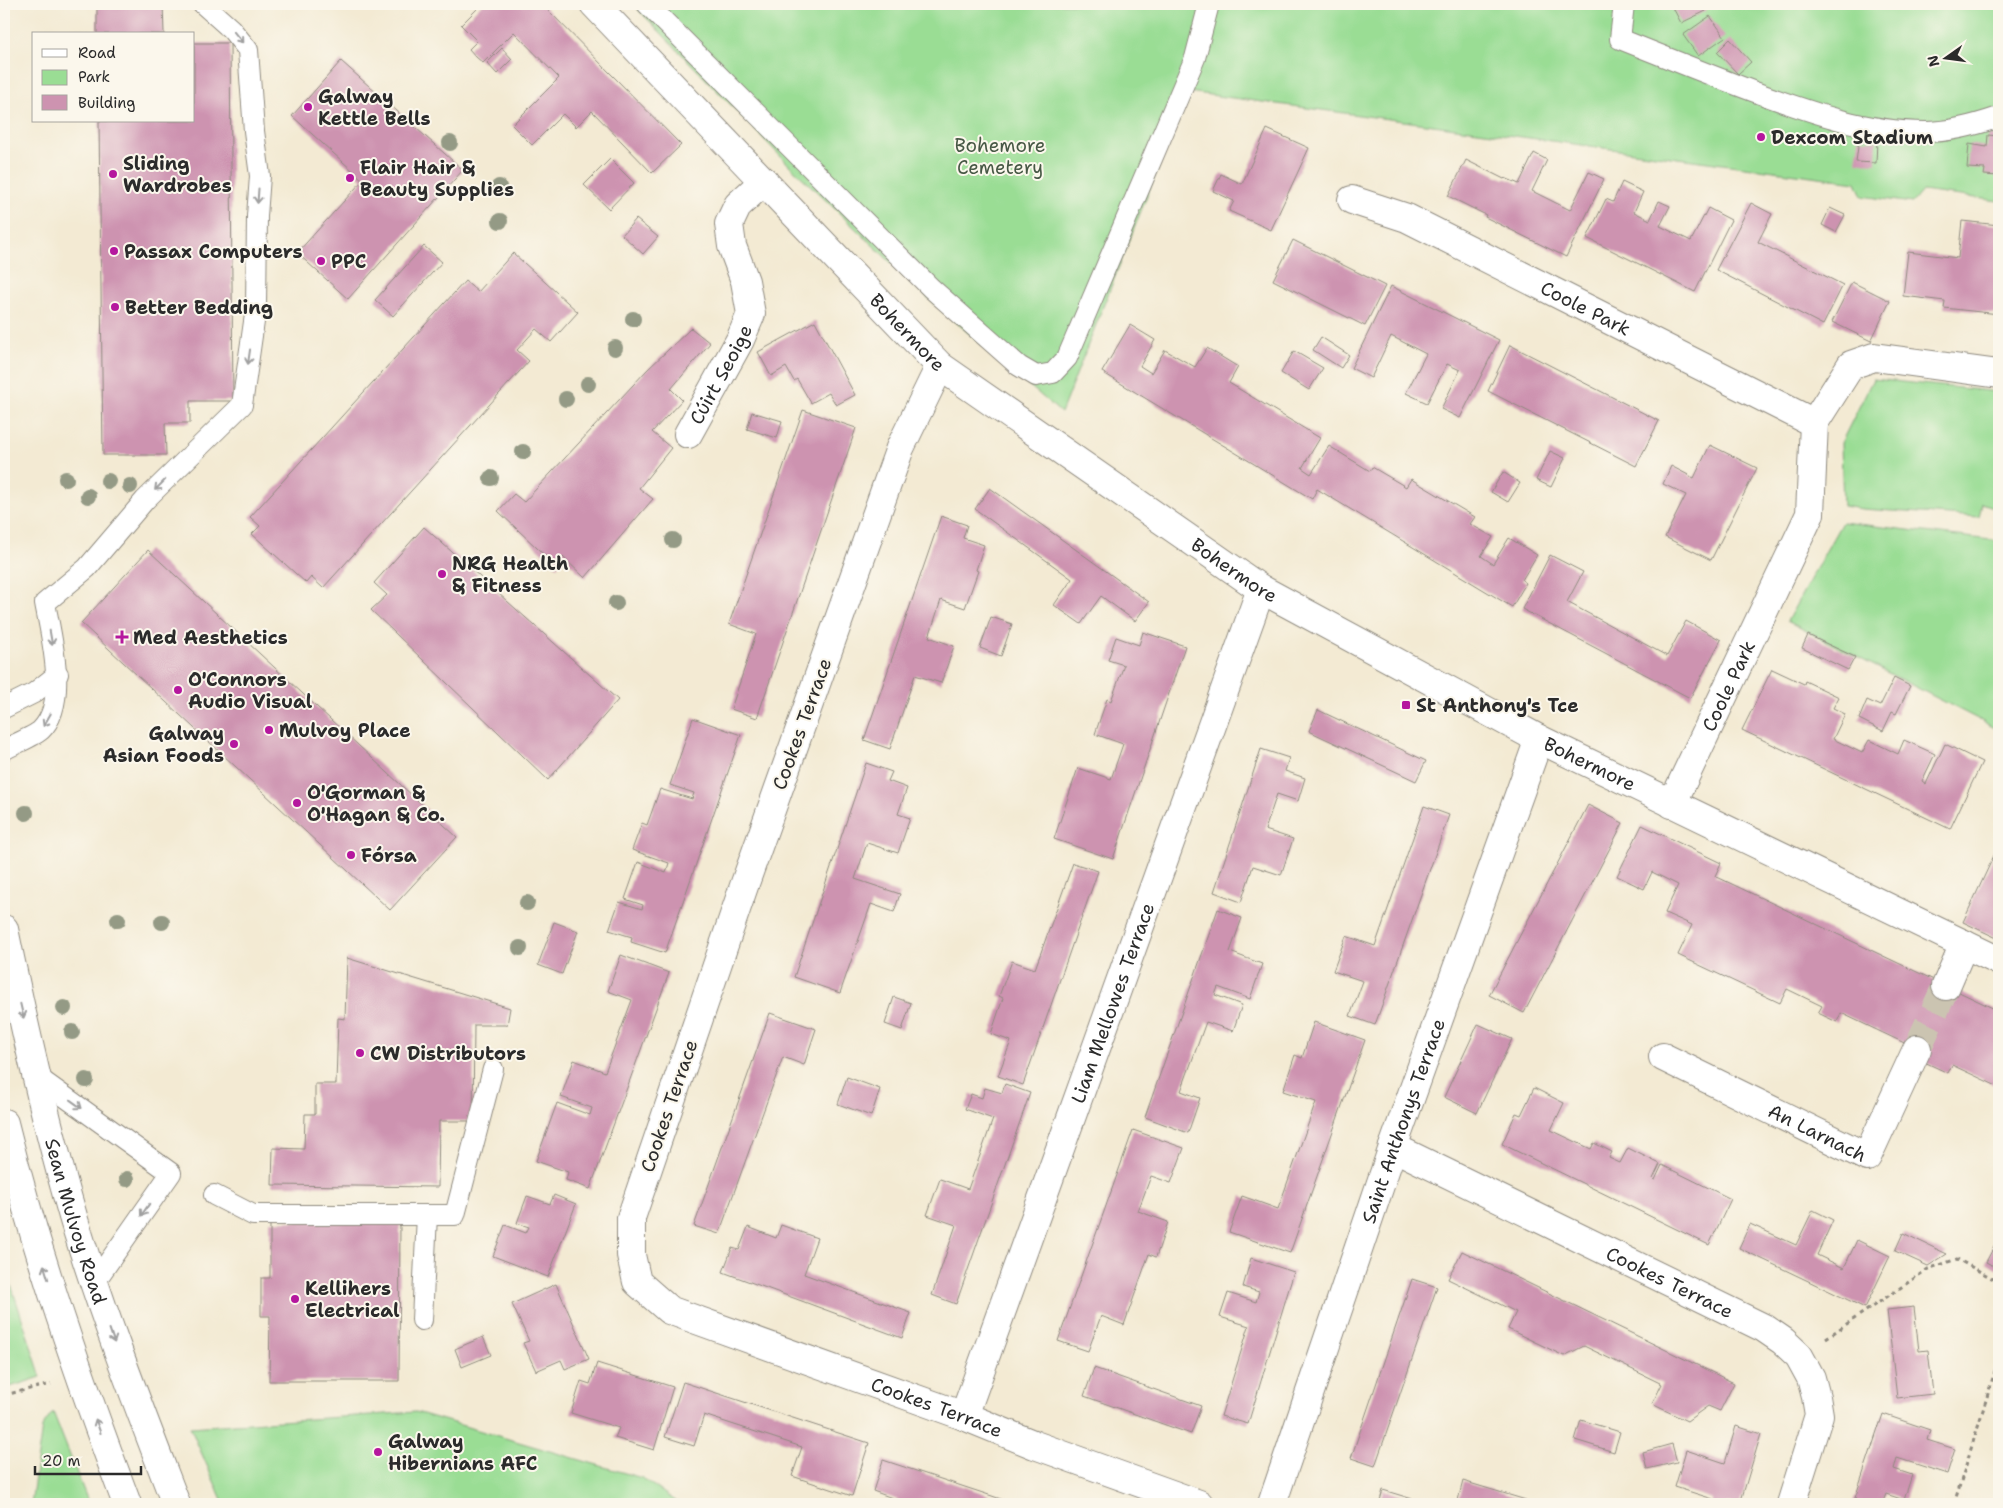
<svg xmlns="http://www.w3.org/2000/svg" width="2003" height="1508" font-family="'Shantell Sans',sans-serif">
  <rect width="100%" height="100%" fill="#fbf7ec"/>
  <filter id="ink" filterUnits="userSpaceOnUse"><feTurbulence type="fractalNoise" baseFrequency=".02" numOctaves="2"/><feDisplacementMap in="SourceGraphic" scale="10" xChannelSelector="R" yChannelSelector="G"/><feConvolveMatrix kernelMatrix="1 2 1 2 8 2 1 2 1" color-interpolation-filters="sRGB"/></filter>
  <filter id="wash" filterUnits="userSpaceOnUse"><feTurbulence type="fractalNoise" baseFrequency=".0096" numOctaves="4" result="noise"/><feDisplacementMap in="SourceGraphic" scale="20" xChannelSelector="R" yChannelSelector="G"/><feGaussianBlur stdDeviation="1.12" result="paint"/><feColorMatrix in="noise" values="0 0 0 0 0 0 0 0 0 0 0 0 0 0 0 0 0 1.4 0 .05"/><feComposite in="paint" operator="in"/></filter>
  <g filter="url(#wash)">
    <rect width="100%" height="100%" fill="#f3ead3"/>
    <g fill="#9add94" stroke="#628460">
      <path d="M633,4H1999V201L1922,191L1912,203L1862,196L1856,182L1188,92L1061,413L925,295L790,166Z"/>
      <path d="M1873,379L1999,392V509L1982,503L1979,517L1862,509L1843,506L1841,443Z"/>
      <path d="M1842,522L1999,541V730L1787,621Z"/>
      <path d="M4,1263L41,1377L4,1389Z"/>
      <path d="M53,1412L89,1504H31L42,1427Z"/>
      <path d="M416,1412L642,1478L680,1504H224L190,1427Z"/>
    </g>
    <g id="blocks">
      <g fill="#cd93b0">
        <path d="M97,4H163L164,34H97Z"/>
        <path d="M482,4H542L681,145L652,173L592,111L576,127L563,114L532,145L512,125L559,78L514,32L483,63L476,57L469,49L477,41L461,25Z"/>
        <path d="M1671,4H1702L1706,11L1681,23Z"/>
        <path d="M1710,16L1725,37L1698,56L1683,35Z"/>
        <path d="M1730,39L1751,62L1738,74L1717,52Z"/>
        <path d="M194,43H230L233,401H190V423H165L166,455H103L99,121H194Z"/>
        <path d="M502,48L512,59L497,74L487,63Z"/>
        <path d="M341,61L463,170L348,299L297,253L363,180L292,116Z"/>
        <path d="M1267,129L1309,148L1271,230L1229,211L1234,201L1213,191L1221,174L1242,184Z"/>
        <path d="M1988,135L1999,136V176L1984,175L1985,169L1967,168L1969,144L1987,147Z"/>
        <path d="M1859,139L1877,141L1876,163L1856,162Z"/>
        <path d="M1534,153L1547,160L1532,191L1570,210L1589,172L1604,179L1566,257L1485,217L1486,215L1448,196L1466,160L1504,179L1505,178L1519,184Z"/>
        <path d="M610,159L634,183L609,209L584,185Z"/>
        <path d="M1622,182L1643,192L1634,212L1650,220L1659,201L1670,206L1660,226L1691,241L1708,208L1731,220L1695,292L1587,238L1606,199L1613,202Z"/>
        <path d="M1751,203L1772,214L1758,242L1843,285L1823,325L1716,270Z"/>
        <path d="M1830,208L1845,215L1836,232L1822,225Z"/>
        <path d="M636,219L658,237L643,254L622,235Z"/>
        <path d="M1962,221L1999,225V314L1944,308L1945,301L1903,296L1908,252L1958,258Z"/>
        <path d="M1293,240L1385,286L1365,326L1273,280Z"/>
        <path d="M424,246L442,262L393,316L375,300Z"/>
        <path d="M513,253L578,312L551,342L536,329L517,350L529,361L323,588L311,577L306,583L252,534L260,526L250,517L465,281L478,292Z"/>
        <path d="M1852,282L1890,301L1871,341L1832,322Z"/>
        <path d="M1391,286L1499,340L1460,418L1441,409L1460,370L1447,364L1427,403L1406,393L1426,354L1399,340L1391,336L1371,378L1351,368Z"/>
        <path d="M815,321L855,395L836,405L829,393L811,403L797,379L794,381L786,367L771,376L758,352Z"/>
        <path d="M1130,325L1155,340L1140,366L1151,373L1165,350L1195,367L1207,348L1238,367L1229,383L1320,438L1302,468L1311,474L1329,446L1370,471L1372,467L1406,487L1411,479L1475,517L1470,524L1493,537L1481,556L1493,564L1509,538L1537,555L1522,580L1526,583L1512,607L1317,489L1312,499L1102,372Z"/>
        <path d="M691,328L710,343L671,389L682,400L652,432L671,448L639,488L653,499L585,578L563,557L557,567L498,511L514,494L524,502L647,370Z"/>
        <path d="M1321,337L1349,355L1341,368L1313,350Z"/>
        <path d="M1510,345L1659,421L1636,466L1488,391Z"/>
        <path d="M1294,351L1323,368L1309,390L1281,373Z"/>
        <path d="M803,410L856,428L757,718L731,709L756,634L729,624Z"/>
        <path d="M752,412L782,421L777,438L747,429Z"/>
        <path d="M1710,445L1757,468L1711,560L1665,537L1686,495L1663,484L1671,466L1694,478Z"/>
        <path d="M1550,451L1565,458L1551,487L1536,480Z"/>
        <path d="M1503,472L1520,483L1508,502L1491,492Z"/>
        <path d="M990,488L1149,602L1135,621L1101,596L1081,624L1054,605L1072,579L975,509Z"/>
        <path d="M941,516L967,525L963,538L984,545L976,570L978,571L965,608L941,600L929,637L954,646L941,683L915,675L890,749L864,740Z"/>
        <path d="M424,527L618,700L548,780L371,610L387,595L374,583Z"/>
        <path d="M148,550L457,837L390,910L81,623Z"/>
        <path d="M1550,555L1583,572L1567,602L1667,656L1686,621L1721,640L1690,698L1522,609Z"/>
        <path d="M991,617L1012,624L1001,656L980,648Z"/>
        <path d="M1143,632L1185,646L1113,859L1054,839L1078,768L1111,779L1123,744L1095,734L1107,699L1111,701L1124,665L1108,660L1116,637L1139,645Z"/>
        <path d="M1808,635L1855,657L1848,670L1802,648Z"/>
        <path d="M1772,669L1804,684L1805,681L1839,697L1833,708L1845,714L1833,739L1862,753L1869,740L1898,754L1904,740L1935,754L1922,781L1926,784L1945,744L1982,762L1950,829L1742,730Z"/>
        <path d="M1894,678L1910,686L1896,714L1892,712L1883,731L1859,719L1867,700L1880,706Z"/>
        <path d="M1318,710L1426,761L1416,781L1309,731Z"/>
        <path d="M693,718L741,735L665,953L631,942L632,937L609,930L619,902L642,909L643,905L625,899L638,862L666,873L669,863L632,850L642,823L647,825L660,789L692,799L694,793L670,785Z"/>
        <path d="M1261,749L1289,758L1285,771L1305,778L1298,801L1277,794L1265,830L1293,839L1281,875L1253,866L1241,902L1214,892Z"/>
        <path d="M866,763L892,772L888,781L907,788L898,814L910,818L898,853L867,843L855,879L900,894L894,912L871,904L840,993L794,977Z"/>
        <path d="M1588,805L1623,823L1524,1013L1489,995Z"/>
        <path d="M1424,806L1449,815L1375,1025L1350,1016L1363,981L1333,971L1346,936L1375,946Z"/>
        <path d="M1642,825L1721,863L1715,876L1999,1011V1087L1952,1065L1948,1073L1920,1060L1917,1049L1841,1013L1837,1022L1818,1013L1822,1006L1787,989L1780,1003L1678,955L1692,925L1665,913L1678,885L1652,872L1644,889L1617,876Z"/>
        <path d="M1997,849L1999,851V939L1963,922Z"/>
        <path d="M1073,863L1098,871L1023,1085L998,1076L1011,1041L991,1034L1003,998L999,996L1012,961L1035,969Z"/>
        <path d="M1218,909L1242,918L1230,952L1262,964L1250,999L1218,987L1215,995L1242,1005L1233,1031L1206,1022L1181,1091L1200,1098L1188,1133L1145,1117Z"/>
        <path d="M554,922L578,931L562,974L538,965Z"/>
        <path d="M621,955L669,973L590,1189L566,1180L568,1172L536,1161L557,1103L590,1115L592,1108L561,1097L574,1060L605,1072L632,1000L608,991Z"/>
        <path d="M347,958L510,1008L507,1025H474L473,1121H439L438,1187L272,1185L273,1148L304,1149L305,1114H315V1084H336L338,1018L345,1019Z"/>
        <path d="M894,997L911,1003L902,1030L885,1024Z"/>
        <path d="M770,1013L816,1029L804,1065L783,1057L719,1234L694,1226Z"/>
        <path d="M1314,1022L1365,1040L1290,1253L1229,1232L1242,1196L1278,1209L1316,1102L1283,1091L1295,1055L1302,1058Z"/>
        <path d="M1478,1024L1512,1039L1477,1113L1444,1097Z"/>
        <path d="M847,1077L880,1089L871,1116L838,1104Z"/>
        <path d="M1005,1084L1030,1093L956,1304L932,1295L956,1225L927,1215L940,1179L968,1189L993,1119L965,1109L971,1094L982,1098L985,1088L1002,1093Z"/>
        <path d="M1534,1088L1564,1103L1551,1130L1591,1149L1594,1143L1612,1152L1609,1158L1620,1163L1628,1148L1660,1164L1653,1179L1655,1180L1662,1165L1731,1199L1709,1245L1502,1144L1516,1113L1521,1115Z"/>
        <path d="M1133,1130L1184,1148L1171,1183L1151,1176L1138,1211L1168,1222L1156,1257L1149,1254L1124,1325L1101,1316L1088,1351L1058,1341Z"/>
        <path d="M554,1195L576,1204L548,1277L493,1256L505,1225L526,1233L529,1227L517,1223L527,1196L550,1204Z"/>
        <path d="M1813,1210L1833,1220L1817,1255L1844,1268L1857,1240L1890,1256L1865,1308L1739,1248L1750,1224L1796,1245Z"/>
        <path d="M270,1221L400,1222L399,1381H269L270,1316H261V1278H270Z"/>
        <path d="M781,1225L817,1238L804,1274L911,1313L902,1338L723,1272L732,1248L739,1250L748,1227L776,1238Z"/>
        <path d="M1903,1233L1947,1254L1928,1266L1895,1251Z"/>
        <path d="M1997,1241L1999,1242V1269L1986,1262Z"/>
        <path d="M1462,1251L1734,1383L1720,1411L1708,1406L1687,1421L1652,1404L1662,1384L1584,1346L1564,1356L1508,1329L1516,1312L1448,1279Z"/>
        <path d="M1251,1258L1294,1272L1248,1424L1221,1416L1249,1326L1220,1317L1228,1293L1256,1302L1259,1292L1243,1287Z"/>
        <path d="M1412,1279L1437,1287L1375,1466L1351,1458Z"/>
        <path d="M556,1284L589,1359L565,1369L561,1360L536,1371L523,1343L529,1341L512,1304Z"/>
        <path d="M1914,1307L1919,1351L1928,1350L1933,1394L1897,1398L1887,1310Z"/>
        <path d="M483,1337L491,1355L462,1367L455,1349Z"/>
        <path d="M597,1363L673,1387L654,1450L615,1438L619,1428L571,1413L581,1381L590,1384Z"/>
        <path d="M1094,1368L1201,1406L1191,1434L1084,1396Z"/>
        <path d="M683,1382L869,1443L852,1496L792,1476L802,1447L713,1418L704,1415L694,1446L665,1437Z"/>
        <path d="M1883,1414L1930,1430L1927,1440L1955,1449L1947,1474L1897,1458L1894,1469L1912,1475L1904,1500L1886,1494L1882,1504H1853Z"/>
        <path d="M1581,1420L1620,1432L1614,1452L1575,1440Z"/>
        <path d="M1736,1426L1761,1434L1740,1504H1712L1713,1499L1675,1487L1686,1450L1725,1463Z"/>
        <path d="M1672,1444L1677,1462L1647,1469L1643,1452Z"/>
        <path d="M883,1460L992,1496L1015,1504H909L873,1491Z"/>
        <path d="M1463,1481L1526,1500L1524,1504H1457Z"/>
        <path d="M1383,1490L1429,1504H1379Z"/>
      </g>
    </g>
  </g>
  <g filter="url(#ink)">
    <use href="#blocks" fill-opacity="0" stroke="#8f8a7f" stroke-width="1"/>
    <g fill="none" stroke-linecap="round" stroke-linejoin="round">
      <path stroke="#cbc4b1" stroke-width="28" stroke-dasharray="28 14" stroke-linecap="butt" d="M1917,1049L1946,986"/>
      <g stroke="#8f8a7f" stroke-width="22">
        <g id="service">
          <path d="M647,4L931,288L1019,366L1036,376L1053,373L1067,358L1195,58L1209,4"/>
          <path d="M1624,4L1620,39C1665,57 1710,75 1755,92C1810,112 1866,132 1925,132C1950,132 1976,125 1999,117"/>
          <path d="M4,708L34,693L58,674"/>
          <path d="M4,750C12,745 35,736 41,730C69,703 51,636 45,603L87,568L145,500L242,405L256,308L257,216L260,176L254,131L248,50L231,29L203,4"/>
          <path d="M36,1076L171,1173L94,1283"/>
          <path d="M214,1195L253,1215H427L422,1320"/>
          <path d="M427,1215H455L493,1069"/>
        </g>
      </g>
      <g stroke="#8f8a7f" stroke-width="30">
        <g id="minor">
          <path id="s1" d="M1352,200L1407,218L1814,423"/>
          <path id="s2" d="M940,366L900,448L744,886L631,1218V1255L637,1282L669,1310L964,1416L1035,1445L1199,1504"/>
          <path id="s3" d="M688,434L740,340L751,314L745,281L732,246L729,224L738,205L764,181"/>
          <path id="s4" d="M1672,804L1810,514L1814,423L1851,365L1874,357L1999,374"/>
          <path d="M1946,986L1964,944"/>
          <path id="s5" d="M1663,1057L1867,1157L1917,1049"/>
          <path id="s6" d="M1393,1147L1764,1328L1783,1341L1799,1356L1811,1378L1816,1397L1819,1415L1791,1504"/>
          <path id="s7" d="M964,1416L1261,589"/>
          <path id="s8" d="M1272,1504L1393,1147L1539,739"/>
        </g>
      </g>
      <g stroke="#8f8a7f" stroke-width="30">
        <g id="secondary">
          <path id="s9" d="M594,4L940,366L1261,589L1539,739L1999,961"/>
          <path id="s10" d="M4,929C24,1026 46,1124 74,1220C103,1316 140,1410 176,1504"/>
          <path d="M4,1123C36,1253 80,1379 127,1504"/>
        </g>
      </g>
      <g stroke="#8f8a7f" stroke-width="3" stroke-dasharray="4 4" stroke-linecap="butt">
        <path d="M1826,1338L1928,1269L1957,1259L1999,1282"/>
        <path d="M4,1395L51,1384"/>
        <path d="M1954,1504L1999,1358"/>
      </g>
      <use href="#service" stroke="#fff" stroke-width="20"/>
      <use href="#minor" stroke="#fff" stroke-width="28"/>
      <use href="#secondary" stroke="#fff" stroke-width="28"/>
    </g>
    <g fill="#949a85">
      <circle cx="450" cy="143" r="8"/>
      <circle cx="499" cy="187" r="8"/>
      <circle cx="500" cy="221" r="8"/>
      <circle cx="633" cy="319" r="8"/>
      <circle cx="615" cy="348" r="8"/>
      <circle cx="588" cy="384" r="8"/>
      <circle cx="566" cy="399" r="8"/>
      <circle cx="523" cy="452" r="8"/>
      <circle cx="491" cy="478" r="8"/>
      <circle cx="66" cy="479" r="8"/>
      <circle cx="108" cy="481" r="8"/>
      <circle cx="130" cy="486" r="8"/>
      <circle cx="88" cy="496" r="8"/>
      <circle cx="673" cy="540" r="8"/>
      <circle cx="616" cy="603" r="8"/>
      <circle cx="26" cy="813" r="8"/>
      <circle cx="527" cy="903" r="8"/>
      <circle cx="118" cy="920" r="8"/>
      <circle cx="162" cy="922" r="8"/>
      <circle cx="520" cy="948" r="8"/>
      <circle cx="64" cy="1008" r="8"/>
      <circle cx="72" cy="1032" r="8"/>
      <circle cx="86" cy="1080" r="8"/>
      <circle cx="127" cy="1179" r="8"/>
    </g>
    <defs><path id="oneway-shaft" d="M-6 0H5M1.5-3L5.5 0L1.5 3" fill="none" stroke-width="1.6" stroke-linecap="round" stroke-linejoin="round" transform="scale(1.25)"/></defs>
    <g stroke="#a0a0a0">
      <use href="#oneway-shaft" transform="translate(238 37) rotate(51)"/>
      <use href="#oneway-shaft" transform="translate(258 196) rotate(94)"/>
      <use href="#oneway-shaft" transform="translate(249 357) rotate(98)"/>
      <use href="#oneway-shaft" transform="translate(160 485) rotate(135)"/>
      <use href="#oneway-shaft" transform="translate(51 638) rotate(80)"/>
      <use href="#oneway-shaft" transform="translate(47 720) rotate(120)"/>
      <use href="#oneway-shaft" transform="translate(22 1011) rotate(77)"/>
      <use href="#oneway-shaft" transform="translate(76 1104) rotate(36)"/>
      <use href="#oneway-shaft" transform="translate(145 1210) rotate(125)"/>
      <use href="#oneway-shaft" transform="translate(46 1272) rotate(-107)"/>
      <use href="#oneway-shaft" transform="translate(112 1336) rotate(71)"/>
      <use href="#oneway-shaft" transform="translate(98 1426) rotate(-110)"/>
    </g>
  </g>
  <g fill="#b5179e" stroke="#fbf7ec" stroke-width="2">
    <circle cx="308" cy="107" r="5"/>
    <circle cx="1761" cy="137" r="5"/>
    <circle cx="113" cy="174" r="5"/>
    <circle cx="350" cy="178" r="5"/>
    <circle cx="114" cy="251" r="5"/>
    <circle cx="321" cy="261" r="5"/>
    <circle cx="115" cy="307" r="5"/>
    <circle cx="442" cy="574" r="5"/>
    <path d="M119.5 629.5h5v5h5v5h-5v5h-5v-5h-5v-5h5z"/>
    <circle cx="178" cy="690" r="5"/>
    <rect x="1401" y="700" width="10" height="10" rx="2.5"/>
    <circle cx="269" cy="730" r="5"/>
    <circle cx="234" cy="744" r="5"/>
    <circle cx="297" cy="803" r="5"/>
    <circle cx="351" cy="855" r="5"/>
    <circle cx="360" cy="1053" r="5"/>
    <circle cx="295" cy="1299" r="5"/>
    <circle cx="378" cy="1452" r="5"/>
  </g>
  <g text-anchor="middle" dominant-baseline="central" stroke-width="4" stroke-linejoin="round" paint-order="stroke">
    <g font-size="19" font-weight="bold" fill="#2b2b2b" stroke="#fbf7ec" text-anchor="start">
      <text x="318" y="96">Galway<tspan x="318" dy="22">Kettle Bells</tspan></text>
      <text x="1771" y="137">Dexcom Stadium</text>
      <text x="123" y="163">Sliding<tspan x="123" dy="22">Wardrobes</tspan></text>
      <text x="360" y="167">Flair Hair &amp;<tspan x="360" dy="22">Beauty Supplies</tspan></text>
      <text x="124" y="251">Passax Computers</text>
      <text x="331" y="261">PPC</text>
      <text x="125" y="307">Better Bedding</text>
      <text x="452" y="563">NRG Health<tspan x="452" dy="22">&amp; Fitness</tspan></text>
      <text x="133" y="637">Med Aesthetics</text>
      <text x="188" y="679">O'Connors<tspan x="188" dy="22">Audio Visual</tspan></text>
      <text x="1416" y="705">St Anthony's Tce</text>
      <text x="279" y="730">Mulvoy Place</text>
      <text x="224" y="733" text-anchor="end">Galway<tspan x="224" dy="22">Asian Foods</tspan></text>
      <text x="307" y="792">O'Gorman &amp;<tspan x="307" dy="22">O'Hagan &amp; Co.</tspan></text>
      <text x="361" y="855">Fórsa</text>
      <text x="370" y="1053">CW Distributors</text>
      <text x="305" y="1288">Kellihers<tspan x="305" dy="22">Electrical</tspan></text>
      <text x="388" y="1441">Galway<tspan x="388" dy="22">Hibernians AFC</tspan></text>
    </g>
    <g font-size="19" fill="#475845" stroke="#fbf7ec">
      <text x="1000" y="145">Bohemore<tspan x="1000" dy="22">Cemetery</tspan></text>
    </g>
    <g font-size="19" fill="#2b2b2b" stroke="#fbf7ec">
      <text stroke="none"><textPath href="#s1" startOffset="258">Coole Park</textPath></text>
      <text stroke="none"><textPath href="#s9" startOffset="454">Bohermore</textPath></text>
      <text stroke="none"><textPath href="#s3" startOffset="68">Cúirt Seoige</textPath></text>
      <text stroke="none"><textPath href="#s9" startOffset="859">Bohermore</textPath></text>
      <text stroke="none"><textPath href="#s4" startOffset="131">Coole Park</textPath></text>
      <text transform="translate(802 724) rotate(-70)">Cookes Terrace</text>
      <text stroke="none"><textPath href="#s9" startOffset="1264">Bohermore</textPath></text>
      <text stroke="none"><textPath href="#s7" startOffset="439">Liam Mellowes Terrace</textPath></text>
      <text transform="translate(669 1106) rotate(-71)">Cookes Terrace</text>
      <text stroke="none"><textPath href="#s8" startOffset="405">Saint Anthonys Terrace</textPath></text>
      <text stroke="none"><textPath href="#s5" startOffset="172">An Larnach</textPath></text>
      <text stroke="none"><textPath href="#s10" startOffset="301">Sean Mulvoy Road</textPath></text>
      <text stroke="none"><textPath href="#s6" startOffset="308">Cookes Terrace</textPath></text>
      <text stroke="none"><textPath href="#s2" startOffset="1299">Cookes Terrace</textPath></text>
    </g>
  </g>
  <rect width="2003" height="1508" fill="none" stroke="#fbf7ec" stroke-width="20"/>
  <rect x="32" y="32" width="162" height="90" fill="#fbf7ec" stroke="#a8a59f"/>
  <rect x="42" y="49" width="25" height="8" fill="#ffffff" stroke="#a8a59f"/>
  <text x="78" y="58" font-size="15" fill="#2b2b2b">Road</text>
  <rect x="42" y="70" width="25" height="15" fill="#9add94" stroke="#a8a59f"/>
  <text x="78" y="82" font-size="15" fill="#2b2b2b">Park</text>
  <rect x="42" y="95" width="25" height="15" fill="#cd93b0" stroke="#a8a59f"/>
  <text x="78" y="108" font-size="15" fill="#2b2b2b">Building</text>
  <g transform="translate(1946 58) rotate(256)" stroke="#fbf7ec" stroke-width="4" paint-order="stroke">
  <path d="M0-4L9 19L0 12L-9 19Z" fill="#2b2b2b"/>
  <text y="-8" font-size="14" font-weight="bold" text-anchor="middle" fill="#2b2b2b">N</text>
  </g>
  <path d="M35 1466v8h106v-8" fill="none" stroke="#2b2b2b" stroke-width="2.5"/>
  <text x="42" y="1466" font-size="15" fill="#2b2b2b" stroke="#fbf7ec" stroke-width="4" paint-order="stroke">20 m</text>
</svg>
